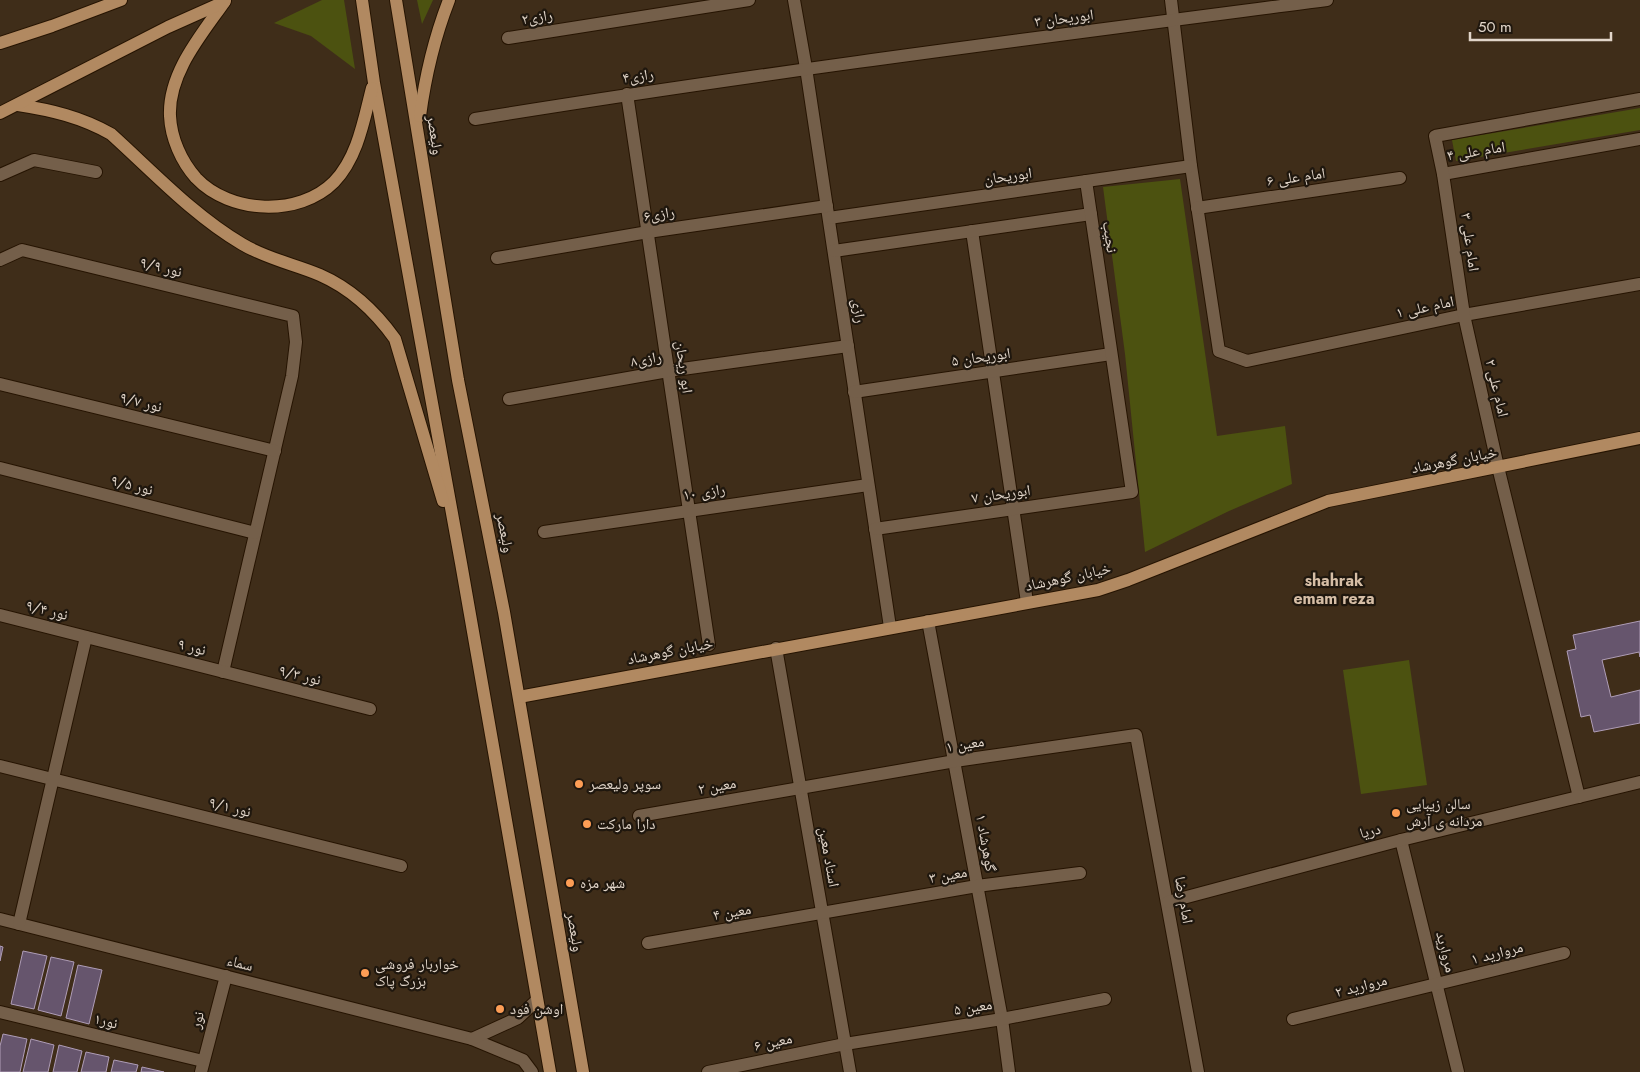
<svg xmlns="http://www.w3.org/2000/svg" width="1640" height="1072" font-family="Jost,'Noto Naskh Arabic',sans-serif">
  <rect width="100%" height="100%" fill="#3f2d19"/>
  <g fill="#4c5210">
    <path d="M322,0H344L355,69L311,36L274,23Z"/>
    <path d="M417,0H433L422,24Z"/>
    <path d="M1640,108V130L1456,161L1452,140Z"/>
    <path d="M1180,179L1217,436L1285,426L1292,484L1229,511L1145,552L1125,354L1103,187Z"/>
    <path d="M1409,660L1427,785L1361,794L1343,670Z"/>
  </g>
  <g fill="#66556d" stroke="#af9db7">
    <path d="M1640,621V657L1639,652L1602,660L1611,697L1640,690V723L1594,732L1590,715L1581,717L1567,651L1576,649L1573,635Z"/>
    <path d="M0,946L3,947L0,961Z"/>
    <path d="M23,951L47,956L34,1009L11,1004Z"/>
    <path d="M51,957L74,962L61,1016L38,1010Z"/>
    <path d="M78,965L102,970L89,1024L66,1018Z"/>
    <path d="M3,1034L27,1039L20,1072H0V1046Z"/>
    <path d="M31,1039L54,1045L48,1072H23Z"/>
    <path d="M59,1045L82,1051L77,1072H53Z"/>
    <path d="M86,1052L109,1057L106,1072H81Z"/>
    <path d="M114,1060L138,1065L136,1072H111Z"/>
    <path d="M142,1067L164,1072H141Z"/>
  </g>
  <g fill="none" stroke-linecap="round" stroke-linejoin="round">
    <g stroke="#261402" stroke-width="14">
      <g id="minor">
        <path d="M794,0L806,68L890,627"/>
        <path d="M1171,0L1191,166L1219,351L1247,361L1464,315L1640,284"/>
        <path d="M508,38L749,0"/>
        <path d="M627,94L709,645"/>
        <path d="M475,119C758,73 1043,37 1327,0"/>
        <path d="M1443,174L1640,139"/>
        <path d="M0,175L34,160L96,172"/>
        <path d="M1197,208L1400,178"/>
        <path d="M829,218L1191,166"/>
        <path d="M972,231L1027,602"/>
        <path d="M834,251L1091,214"/>
        <path d="M497,258L648,232L827,206"/>
        <path d="M0,260L22,250L293,316L296,342L292,376L223,672"/>
        <path d="M0,384L275,451"/>
        <path d="M854,392L1111,354"/>
        <path d="M509,399L668,371L848,346"/>
        <path d="M0,468L255,533"/>
        <path d="M875,529L1132,492L1086,181"/>
        <path d="M544,532L868,485"/>
        <path d="M0,615L370,709"/>
        <path d="M928,621L1002,1019L1009,1072"/>
        <path d="M776,648L850,1072"/>
        <path d="M0,766L401,866"/>
        <path d="M1579,797L1498,467L1464,315L1443,174L1435,136L1640,99"/>
        <path d="M639,816L955,761L1136,735L1198,1072"/>
        <path d="M1401,840L1458,1072"/>
        <path d="M1168,902L1401,840L1640,782"/>
        <path d="M0,919L472,1039L523,1060L532,1072"/>
        <path d="M19,924L86,637"/>
        <path d="M648,943L977,886L1080,873"/>
        <path d="M0,1012L203,1061"/>
        <path d="M1293,1019L1564,953"/>
        <path d="M472,1039L518,1018L537,1000"/>
        <path d="M201,1072L226,976"/>
        <path d="M708,1072L845,1044L1002,1019L1105,999"/>
      </g>
    </g>
    <g stroke="#261402" stroke-width="14">
      <g id="major">
        <path d="M362,0L374,83L461,563L550,1072"/>
        <path d="M396,0L458,380L504,612L583,1072"/>
        <path d="M225,1C202,34 168,73 170,116C171,138 181,161 196,178C230,214 299,217 334,182C358,157 364,119 372,88"/>
        <path d="M0,43L52,26L121,0"/>
        <path d="M18,105C51,110 81,117 111,134C152,171 194,216 242,244C267,259 294,264 320,275C352,289 375,311 395,339L443,501"/>
        <path d="M0,113L168,27L224,2"/>
        <path d="M420,116C425,78 435,36 449,0"/>
        <path d="M519,697L1098,590L1128,580L1328,501L1640,438"/>
      </g>
    </g>
    <use href="#minor" stroke="#745f4a" stroke-width="12"/>
    <use href="#major" stroke="#b18961" stroke-width="12"/>
  </g>
  <g fill="#fd9d55" stroke="#1f170e" stroke-width="2">
    <circle cx="579" cy="784" r="5"/>
    <circle cx="1396" cy="813" r="5"/>
    <circle cx="587" cy="824" r="5"/>
    <circle cx="570" cy="883" r="5"/>
    <circle cx="365" cy="973" r="5"/>
    <circle cx="500" cy="1009" r="5"/>
  </g>
  <g text-anchor="middle" dominant-baseline="central" stroke-width="4.5" stroke-linejoin="round" paint-order="stroke">
    <g font-size="15" fill="#e1d5c9" stroke="#1f170e">
      <text transform="translate(537 17) rotate(-9)">رازی۲</text>
      <text transform="translate(1064 18) rotate(-7)">ابوریحان ۳</text>
      <text transform="translate(638 76) rotate(-8)">رازی۴</text>
      <text transform="translate(435 135) rotate(81)">ولیعصر</text>
      <text transform="translate(1476 151) rotate(-9)">امام علی ۴</text>
      <text transform="translate(1008 176) rotate(-8)">ابوریحان</text>
      <text transform="translate(1296 177) rotate(-8)">امام علی ۶</text>
      <text transform="translate(659 214) rotate(-9)">رازی۶</text>
      <text transform="translate(1110 237) rotate(82)">نجیب</text>
      <text transform="translate(1470 242) rotate(82)">امام علی ۳</text>
      <text transform="translate(161 267) rotate(14)">نور ۹/۹</text>
      <text transform="translate(1425 307) rotate(-12)">امام علی ۱</text>
      <text transform="translate(859 311) rotate(82)">رازی</text>
      <text transform="translate(981 357) rotate(-8)">ابوریحان ۵</text>
      <text transform="translate(646 359) rotate(-10)">رازی۸</text>
      <text transform="translate(684 367) rotate(82)">ابو ریحان</text>
      <text transform="translate(1497 388) rotate(77)">امام علی ۲</text>
      <text transform="translate(141 402) rotate(14)">نور ۹/۷</text>
      <text transform="translate(1454 460) rotate(-11)">خیابان گوهرشاد</text>
      <text transform="translate(132 485) rotate(14)">نور ۹/۵</text>
      <text transform="translate(704 492) rotate(-8)">رازی ۱۰</text>
      <text transform="translate(1001 494) rotate(-8)">ابوریحان ۷</text>
      <text transform="translate(505 533) rotate(79)">ولیعصر</text>
      <text transform="translate(1068 577) rotate(-12)">خیابان گوهرشاد</text>
      <text transform="translate(47 610) rotate(14)">نور ۹/۴</text>
      <text transform="translate(192 647) rotate(14)">نور ۹</text>
      <text transform="translate(670 651) rotate(-11)">خیابان گوهرشاد</text>
      <text transform="translate(300 675) rotate(14)">نور ۹/۳</text>
      <text transform="translate(965 744) rotate(-9)">معین ۱</text>
      <text transform="translate(717 786) rotate(-10)">معین ۲</text>
      <text transform="translate(230 807) rotate(14)">نور ۹/۱</text>
      <text transform="translate(1370 831) rotate(-15)">دریا</text>
      <text transform="translate(986 843) rotate(80)">گوهرشاد ۱</text>
      <text transform="translate(829 857) rotate(80)">استاد معین</text>
      <text transform="translate(948 875) rotate(-10)">معین ۳</text>
      <text transform="translate(1184 900) rotate(80)">امام رضا</text>
      <text transform="translate(732 912) rotate(-10)">معین ۴</text>
      <text transform="translate(575 932) rotate(80)">ولیعصر</text>
      <text transform="translate(1446 952) rotate(76)">مروارید</text>
      <text transform="translate(1497 953) rotate(-14)">مروارید ۱</text>
      <text transform="translate(240 963) rotate(14)">سماء</text>
      <text transform="translate(1361 986) rotate(-14)">مروارید ۲</text>
      <text transform="translate(973 1007) rotate(-9)">معین ۵</text>
      <text transform="translate(197 1020) rotate(-75)">نور</text>
      <text transform="translate(106 1021) rotate(14)">نور۱</text>
      <text transform="translate(773 1042) rotate(-12)">معین ۶</text>
    </g>
    <g font-size="15" fill="#e1d5c9" stroke="#1f170e" text-anchor="start">
      <text x="589" y="784">سوپر ولیعصر</text>
      <text x="1406" y="804">سالن زیبایی<tspan x="1406" dy="17">مردانه ی آرش</tspan></text>
      <text x="597" y="824">دارا مارکت</text>
      <text x="580" y="883">شهر مزه</text>
      <text x="375" y="964">خواربار فروشی<tspan x="375" dy="17">بزرگ پاک</tspan></text>
      <text x="510" y="1009">اوشن فود</text>
    </g>
    <g font-size="16" font-weight="bold" fill="#d6bea6" stroke="#1f170e">
      <text x="1334" y="580">shahrak<tspan x="1334" dy="18">emam reza</tspan></text>
    </g>
  </g>
  <path d="M1470 32v8h141v-8" fill="none" stroke="#e1d5c9" stroke-width="2.5"/>
  <text x="1478" y="32" font-size="15" fill="#e1d5c9" stroke="#1f170e" stroke-width="4" paint-order="stroke">50 m</text>
</svg>
